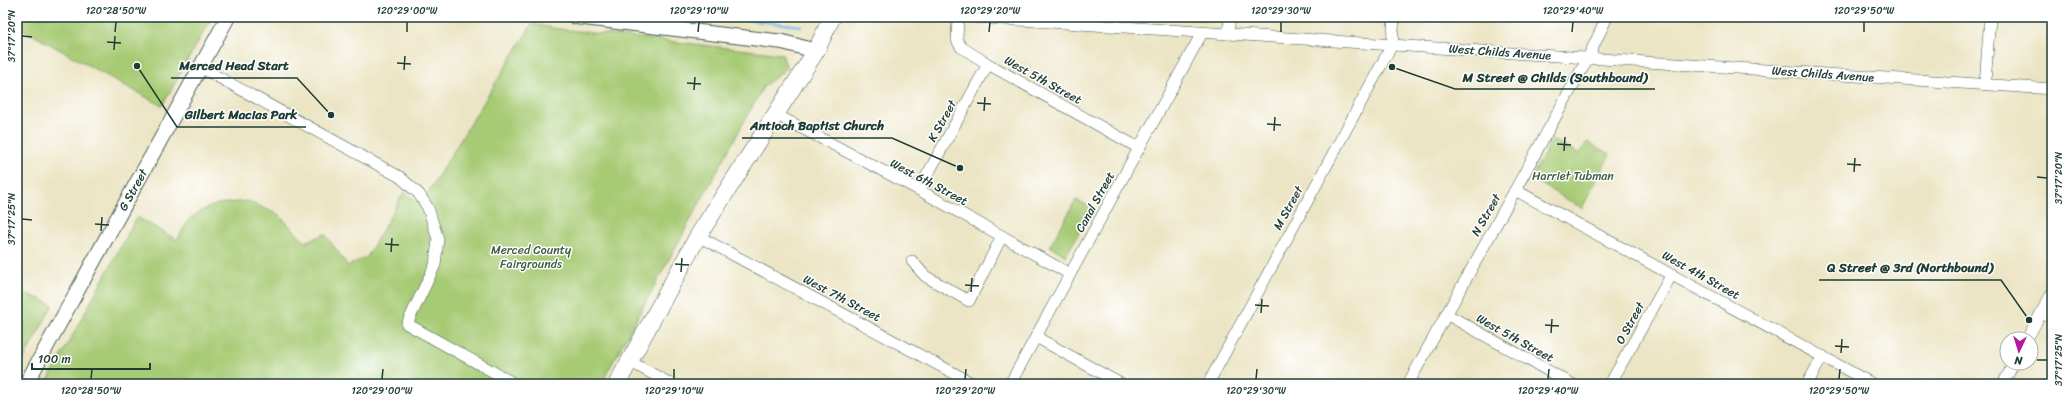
<svg xmlns="http://www.w3.org/2000/svg" width="2069" height="401" font-family="Sriracha,sans-serif">
  <rect width="100%" height="100%" fill="#fff"/>
  <filter id="ink" filterUnits="userSpaceOnUse"><feTurbulence type="fractalNoise" baseFrequency=".025" numOctaves="2"/><feDisplacementMap in="SourceGraphic" scale="8" xChannelSelector="R" yChannelSelector="G"/><feConvolveMatrix kernelMatrix="1 2 1 2 8 2 1 2 1" color-interpolation-filters="sRGB"/></filter>
  <filter id="wash" filterUnits="userSpaceOnUse"><feTurbulence type="fractalNoise" baseFrequency=".012" numOctaves="4" result="noise"/><feDisplacementMap in="SourceGraphic" scale="16" xChannelSelector="R" yChannelSelector="G"/><feGaussianBlur stdDeviation="0.9" result="paint"/><feColorMatrix in="noise" values="0 0 0 0 0 0 0 0 0 0 0 0 0 0 0 0 0 1.4 0 .05"/><feComposite in="paint" operator="in"/></filter>
  <g filter="url(#wash)">
    <rect width="100%" height="100%" fill="#ece5c5"/>
    <g fill="#a7cb74" stroke="#638454">
      <path d="M17,17H212L162,106L17,26Z"/>
      <path d="M1158,17H1222V21Z"/>
      <path d="M532,24L559,29L782,54L787,68L763,87L601,384H46L137,217L177,240L189,219L205,209L218,204L248,201L279,215L305,242L325,234L348,266L367,257L404,192L421,204Z"/>
      <path d="M1552,140L1580,154L1587,142L1610,154L1582,208L1531,179Z"/>
      <path d="M1076,200L1092,208L1066,256L1050,246Z"/>
      <path d="M17,289L53,305L17,371Z"/>
    </g>
    <g fill="none" stroke-linecap="round" stroke-linejoin="round">
      <path stroke="#6bb7e4" stroke-width="2.5" d="M722,17L801,26"/>
    </g>
  </g>
  <g filter="url(#ink)">
    <g fill="none" stroke-linecap="round" stroke-linejoin="round">
      <g stroke="#3e564a" stroke-width="12">
        <g id="minor">
          <path d="M958,17L957,40L961,47L988,64L1139,148"/>
          <path d="M972,17L2052,89"/>
          <path d="M1228,34L1230,17"/>
          <path d="M200,67L400,177L419,194L428,208L438,239L435,265L407,324L515,384"/>
          <path d="M1985,84L1990,17"/>
          <path d="M775,114L919,190L1070,274"/>
          <path d="M919,190L988,64"/>
          <path d="M1515,190L1873,384"/>
          <path d="M698,236L974,384"/>
          <path d="M912,261L925,276L969,301L1002,236"/>
          <path d="M2041,313L2052,318"/>
          <path d="M1446,314L1572,384"/>
          <path d="M1036,337L1121,384"/>
          <path d="M2027,339L2052,293"/>
          <path d="M629,361L671,384"/>
          <path d="M1010,384L1202,33"/>
          <path d="M1208,384L1392,45L1394,17"/>
          <path d="M1408,384L1588,58L1607,17"/>
          <path d="M1610,384L1672,274"/>
          <path d="M1807,384L1823,356"/>
          <path d="M2003,384L2014,363"/>
        </g>
      </g>
      <g stroke="#3e564a" stroke-width="16">
        <g id="major">
          <path d="M576,17L783,42L816,51"/>
          <path d="M26,384L228,17"/>
        </g>
      </g>
      <g stroke="#3e564a" stroke-width="18">
        <path id="highway" d="M617,384L698,236L816,51L832,17"/>
      </g>
      <use href="#minor" stroke="#fff" stroke-width="11"/>
      <use href="#major" stroke="#fff" stroke-width="14"/>
      <use href="#highway" stroke="#fff" stroke-width="17"/>
    </g>
  </g>
  <path fill="none" stroke="#1f3d34" stroke-width="1.5" d="M115,32L116,22M407,32V22M698,32L699,22M989,32L990,22M1281,32V22M1572,32L1573,22M1864,32V22M22,36L32,37M107,42L121,43M114,50L115,36M397,63L411,64M404,70L405,56M687,83L701,84M694,90L695,77M977,103L991,104M984,111L985,97M1267,124L1281,125M1274,131L1275,117M1557,144L1571,145M1564,151L1565,137M1847,164L1861,165M1854,172L1855,158M2037,177L2047,178M22,219L32,220M95,224L109,225M101,231L102,217M385,244L399,245M391,252L392,238M675,264L689,265M681,272L682,258M965,285L979,286M971,292L972,278M1255,305L1269,306M1261,313L1262,299M1545,325L1559,326M1551,333L1552,319M1835,346L1849,347M1841,353L1842,339M2037,360H2047M91,379L92,369M382,379L383,369M674,379V369M965,379L966,369M1256,379L1257,369M1548,379L1549,369M1839,379L1840,369"/>
  <g text-anchor="middle" dominant-baseline="central" stroke-width="3" stroke-linejoin="round" paint-order="stroke">
    <g font-size="12" fill="#1f3d34" stroke="#fff">
      <text transform="translate(1500 52) rotate(4)">West Childs Avenue</text>
      <text transform="translate(1823 74) rotate(4)">West Childs Avenue</text>
      <text transform="translate(1043 80) rotate(29)">West 5th Street</text>
      <text transform="translate(942 121) rotate(-61)">K Street</text>
      <text transform="translate(929 182) rotate(28)">West 6th Street</text>
      <text transform="translate(133 190) rotate(-61)">G Street</text>
      <text transform="translate(1095 202) rotate(-61)">Canal Street</text>
      <text transform="translate(1288 208) rotate(-61)">M Street</text>
      <text transform="translate(1486 215) rotate(-60)">N Street</text>
      <text transform="translate(1701 275) rotate(29)">West 4th Street</text>
      <text transform="translate(842 298) rotate(28)">West 7th Street</text>
      <text transform="translate(1630 323) rotate(-61)">O Street</text>
      <text transform="translate(1515 338) rotate(29)">West 5th Street</text>
    </g>
    <g font-size="12" fill="#416044" stroke="#fff">
      <text x="1573" y="176">Harriet Tubman</text>
      <text x="531" y="250">Merced County<tspan x="531" dy="14">Fairgrounds</tspan></text>
    </g>
  </g>
  <path fill="none" stroke="#1f3d34" stroke-width="1.5" d="M331 115L297 78H171M1392 67L1455 89H1655M137 66L177 127H306M960 168L892 138H742M2029 320L2001 280H1819"/>
  <g fill="#1f3d34" stroke="#fff" stroke-width="1.5">
    <circle cx="331" cy="115" r="4"/>
    <circle cx="1392" cy="67" r="4"/>
    <circle cx="137" cy="66" r="4"/>
    <circle cx="960" cy="168" r="4"/>
    <circle cx="2029" cy="320" r="4"/>
  </g>
  <g font-size="13" text-anchor="middle" font-weight="bold" fill="#1f3d34" stroke="#fff" stroke-width="3" stroke-linejoin="round" paint-order="stroke">
    <text x="234" y="70">Merced Head Start</text>
    <text x="1555" y="82">M Street @ Childs (Southbound)</text>
    <text x="241" y="119">Gilbert Macias Park</text>
    <text x="817" y="130">Antioch Baptist Church</text>
    <text x="1910" y="272">Q Street @ 3rd (Northbound)</text>
  </g>
  <rect width="2069" height="401" fill="none" stroke="#fff" stroke-width="44"/>
  <g transform="translate(2019 351) rotate(184)"><circle r="19" fill="#ffffff" stroke="#a5b1ae"/>
  <path d="M0-3L7 15L0 10L-7 15Z" fill="#b5179e"/>
  <text y="-6" font-size="11" font-weight="bold" text-anchor="middle" fill="#1f3d34">N</text>
  </g>
  <path d="M32 363v6h118v-6" fill="none" stroke="#1f3d34" stroke-width="2"/>
  <text x="38" y="363" font-size="12" fill="#1f3d34" stroke="#ffffff" stroke-width="3" paint-order="stroke">100 m</text>
  <rect x="22" y="22" width="2025" height="357" fill="none" stroke="#1f3d34" stroke-width="1.5"/>
  <g font-size="10" text-anchor="middle" fill="#1f3d34">
    <text x="116" y="14">120°28'50"W</text>
    <text x="407" y="14">120°29'00"W</text>
    <text x="699" y="14">120°29'10"W</text>
    <text x="990" y="14">120°29'20"W</text>
    <text x="1281" y="14">120°29'30"W</text>
    <text x="1573" y="14">120°29'40"W</text>
    <text x="1864" y="14">120°29'50"W</text>
    <text transform="translate(11 36) rotate(-90)" y="4">37°17'20"N</text>
    <text transform="translate(2058 178) rotate(-90)" y="4">37°17'20"N</text>
    <text transform="translate(11 219) rotate(-90)" y="4">37°17'25"N</text>
    <text transform="translate(2058 360) rotate(-90)" y="4">37°17'25"N</text>
    <text x="91" y="394">120°28'50"W</text>
    <text x="382" y="394">120°29'00"W</text>
    <text x="674" y="394">120°29'10"W</text>
    <text x="965" y="394">120°29'20"W</text>
    <text x="1256" y="394">120°29'30"W</text>
    <text x="1548" y="394">120°29'40"W</text>
    <text x="1839" y="394">120°29'50"W</text>
  </g>
</svg>
